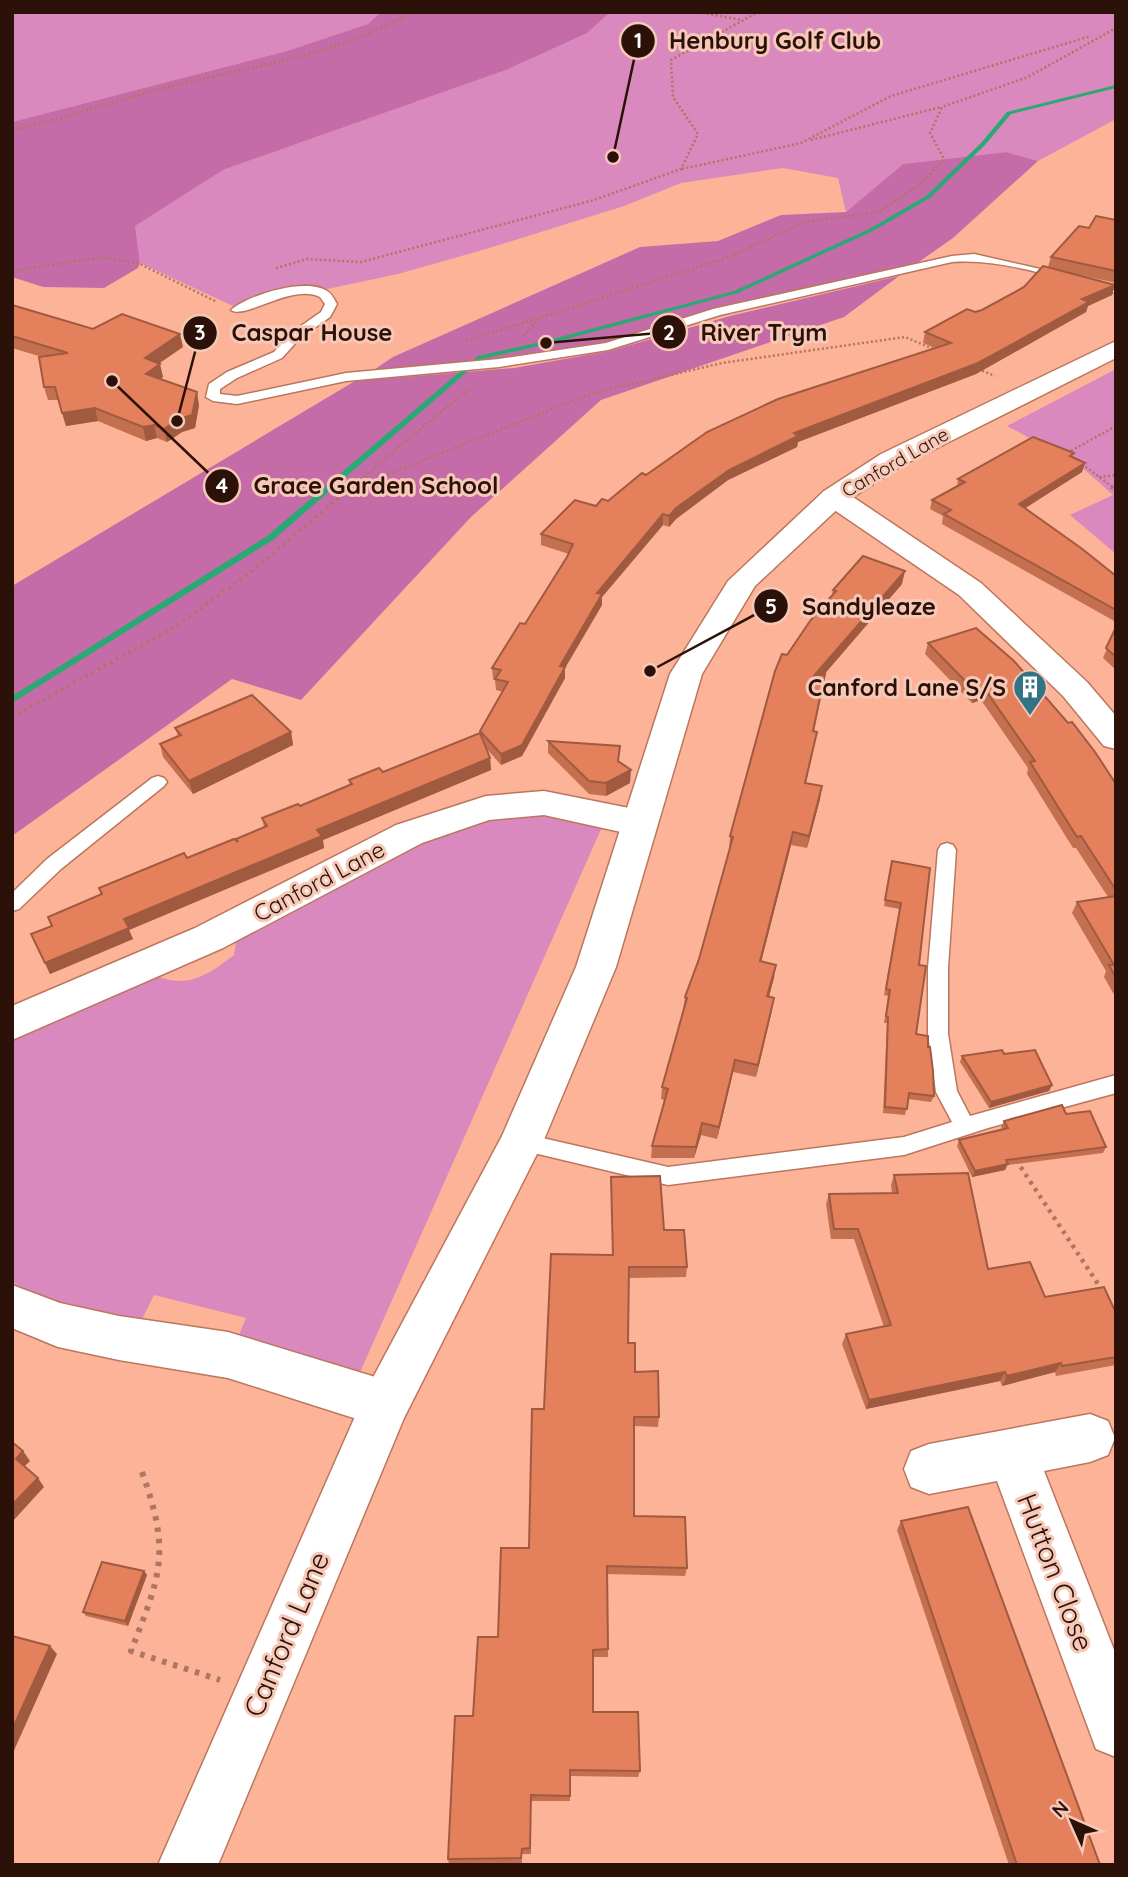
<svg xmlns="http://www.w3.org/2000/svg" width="1128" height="1877" font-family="Quicksand,sans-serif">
  <rect width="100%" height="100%" fill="#fdb398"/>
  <g fill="#d989bd">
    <path d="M12,12H381L368,24L287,51L12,122Z"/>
    <path d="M610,12H1116V119L1038,161L1006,152L903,164L846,212L838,178L783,168L681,183L624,206L486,249L398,274L327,289L305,286L265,294L235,307L140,263L134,226L223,170L506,70Z"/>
    <path d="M1116,369V554L1070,515L1113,495L1077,463L1007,426Z"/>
    <path d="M538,815L602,827L357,1379L236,1342L246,1318L154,1295L142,1319C98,1311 52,1306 12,1282V1035L152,974C186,990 207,976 234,955L237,936L417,843L491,818Z"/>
  </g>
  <g fill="#c56ca8">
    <path d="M381,12H610L587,33L506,70L223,170L135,226L140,263L138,268L104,288L43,287L12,277V122L287,51L368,24Z"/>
    <path d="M1006,152L1038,161L953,238L913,266L717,309L605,343L506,359L372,371L393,357L640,247L718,241L781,215L846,212L903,164Z"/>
    <path d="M899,276L844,317L601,400L471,517L301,700L232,679L12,836V586L355,381L514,368L610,351L730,316Z"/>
  </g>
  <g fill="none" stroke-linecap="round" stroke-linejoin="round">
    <path fill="#2aa975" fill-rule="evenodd" d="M1116,85V88L1011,114L985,145L930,198L873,231L738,293L548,344L482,359L273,540L12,703V696L267,536L478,356L545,341L734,291L869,229L926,196L981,143L1007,112Z"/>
    <g stroke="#bb775d" stroke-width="3">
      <g id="service">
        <path d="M974,254L1116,286V293C1064,281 1006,258 952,262L720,315L608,350L499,367L346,381L237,404L213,401L206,397L209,384L227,372L274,352L291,333L321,312L325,304L320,297C292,283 245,320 231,310C248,295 306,277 327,291C332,294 334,299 337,304L330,317L299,339L282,358L237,378L220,389V394L237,396L346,373L499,359L606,343L713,309L952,256Z"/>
        <path d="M158,776L164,778L167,782L164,786L61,869L19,909L12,911V893L47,859L152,778Z"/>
        <path d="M947,843L953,845L956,850L948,968V1034L957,1091L970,1116L1116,1075V1093L988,1128L904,1155L668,1185L513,1148L510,1142L513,1136L521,1133L668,1167L904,1137L952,1122L936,1092L928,1034V968L938,850L941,845Z"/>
      </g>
    </g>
    <g stroke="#bb775d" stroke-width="3">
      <g id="minor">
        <path d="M834,488L844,491L981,583L1087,682L1116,716V749L1104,746L1063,696L959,595L824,503L820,497L824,491Z"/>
        <path d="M544,791L639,810L652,814L657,823L652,832L639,836L544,815L489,820L422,843L223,948L12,1040V1006L195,928L396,825L486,796Z"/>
        <path d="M12,1285L60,1303L119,1316L228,1332L385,1380L402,1387L410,1404L402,1421L385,1428L228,1378L119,1360L58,1347L12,1328Z"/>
        <path d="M1090,1414L1108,1421L1115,1438L1108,1455L1090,1462L1044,1471L1116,1655V1757L1096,1749L997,1481L929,1494L911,1487L904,1469L911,1451L929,1444Z"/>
      </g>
    </g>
    <g stroke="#bb775d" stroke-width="3">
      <path id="primary" d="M1116,341V358L901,466L844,503L755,586L702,674L616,967L543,1142L404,1418L218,1865H158L368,1387L502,1136L576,967L670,674L728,581L824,491L881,454Z"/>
    </g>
    <g stroke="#ae7662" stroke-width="2.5" stroke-dasharray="2 2.5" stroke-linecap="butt">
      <path d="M698,12L742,20"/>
      <path d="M12,130C66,119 119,99 172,86C257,65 335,56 412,12"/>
      <path d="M811,140L941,107"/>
      <path d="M682,169L801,143L891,96L1091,36"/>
      <path d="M276,268L307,259L361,262L594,200L681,169L698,134L673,97L671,60L758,12"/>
      <path d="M12,271L103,257L140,264L217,302"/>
      <path d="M523,336L539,318L732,256L804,222L879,212L923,182L944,159L930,133L942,107L1028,77L1116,28"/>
      <path d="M466,341L538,318"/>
      <path d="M978,369L995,376"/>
      <path d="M1067,453L1116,426"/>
      <path d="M1082,464L1114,488"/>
      <path d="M1099,477L1116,475"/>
      <path d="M350,488L469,389"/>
      <path d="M354,488L590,394L722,363L905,337L938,351"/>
    </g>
    <g stroke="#ae7662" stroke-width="3.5" stroke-dasharray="2.5 4.5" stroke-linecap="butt">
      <path d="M1111,487L1116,490"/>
      <path d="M354,488L358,487"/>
      <path d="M12,717L173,628L243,578L352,487"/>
    </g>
    <path stroke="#ae7662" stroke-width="4.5" stroke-dasharray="3.5 5" stroke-linecap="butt" d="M1016,1160L1104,1293"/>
    <path stroke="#ae7662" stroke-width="6" stroke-dasharray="4.5 7" stroke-linecap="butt" d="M142,1472C171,1553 161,1574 131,1651L220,1680"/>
    <use href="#service" fill="#fff" fill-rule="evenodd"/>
    <use href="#minor" fill="#fff" fill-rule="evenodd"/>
    <use href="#primary" fill="#fff" fill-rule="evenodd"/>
  </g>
  <g fill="#c46f4f">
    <path d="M1116,220V283L1076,274L1115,285L1112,295L1088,306L1086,312L976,374L798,442L797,447L728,480L676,519L669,527L663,525L602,597V605L565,668V678L522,756L501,765L486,748L490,758L491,770L323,840L324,848L129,930L133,939L50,974L31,934L52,926L48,917L101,895L99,888L236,841V839L264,827L262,818L300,806L350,785L349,780L383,772L480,734V731L503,692L496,690L495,680L493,679L492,668L525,624L569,554L541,545V534L608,501L646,475L935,348L923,343L925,332L982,310L1024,287L1048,267L1051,257L1089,228Z"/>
    <path d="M12,305L93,329L183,347L159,363L163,377L160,379L199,405L195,428L182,432L167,442L157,438L146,441L98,421L66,426L59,400H48L44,387L42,357L12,348Z"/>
    <path d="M1073,457L1085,463L1082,472L1025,508L1116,576V622L942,524L943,516L930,509L932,500L957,487L958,479Z"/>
    <path d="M902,584L824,674L823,687L814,731L817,732L806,783L820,799L807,848L791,845L761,962L774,978L769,997L772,1010L756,1077L733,1072L717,1139L701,1135L694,1158H651L652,1146L664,1100L661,1099L662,1087L683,1010L685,997L699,959L730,849H729L730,836L787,655L832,595L833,590Z"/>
    <path d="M1116,627V670L1103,658Z"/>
    <path d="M928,643L1116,784V998L1104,977L1106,971L1072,913L1077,902L1108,897L1076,848H1073L1027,774L1028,768L981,700L972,703L925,654Z"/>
    <path d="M175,728L291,732L293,745L193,794L163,757L160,744L178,736Z"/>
    <path d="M548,741L619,761L630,783L606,796L589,794L548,753Z"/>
    <path d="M892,861L919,965L916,1034L928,1047L934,1096L931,1102L908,1099L905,1115L883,1113L887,1023H884L888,996L884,995L899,909L884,906Z"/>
    <path d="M1004,1054L1052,1085L1049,1091L989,1108L960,1062L962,1056Z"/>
    <path d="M1066,1114L1106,1147L1103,1153L1007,1165L1005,1170L972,1177L957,1146L959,1140L1003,1129L1001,1127L1004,1121Z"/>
    <path d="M894,1175L988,1269L1045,1297L1116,1313V1365L1056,1376L1055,1372L1002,1386L1000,1381L866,1409L842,1344L846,1334L884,1327L854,1239H831L826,1204L829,1194L892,1193L891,1185Z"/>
    <path d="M611,1177L664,1230L687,1267L686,1277L629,1278L628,1343L635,1372L659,1417L658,1427L634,1426V1516L687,1568L685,1576L607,1574L608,1657H593V1712L640,1771L638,1777L570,1776V1801H531V1854H522V1864H449L448,1859L473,1716L498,1637L529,1548L544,1409L613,1255Z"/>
    <path d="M901,1521L1100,1865H1009L897,1530Z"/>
    <path d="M144,1571L147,1575L128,1626L86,1616L83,1612Z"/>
  </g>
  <g fill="#a05a40">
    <path d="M1115,285L1112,295L1088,306L1086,312L976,374L798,442L797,447L728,480L676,519L669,527V516L676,508L729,470L794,433Z"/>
    <path d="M180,334L183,347L148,371L145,358Z"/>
    <path d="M160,364L163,377L149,387L146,374Z"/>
    <path d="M197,392L199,405L195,428L182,432L167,442L164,429Z"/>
    <path d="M95,408L98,421L66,426L62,413Z"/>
    <path d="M154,425L157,438L146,441L143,427Z"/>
    <path d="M1085,463L1082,472L1016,514L1019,504Z"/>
    <path d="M663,514V525L602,597V605L565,668V678L522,756L501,765V754L560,666L597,593Z"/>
    <path d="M905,571L902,584L810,691L812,678Z"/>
    <path d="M984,688L981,700L972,703L975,691Z"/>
    <path d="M291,732L293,745L193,794L189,781Z"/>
    <path d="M490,758L491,770L323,840L324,848L129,930L133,939L50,974L45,963L124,919L317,830Z"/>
    <path d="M631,770L630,783L606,796V783Z"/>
    <path d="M822,786L820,799L807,848L809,836Z"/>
    <path d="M793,832L791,845L758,974L760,961Z"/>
    <path d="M776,965L774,978L765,1009L767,996Z"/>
    <path d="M774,998L772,1010L756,1077L758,1065Z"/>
    <path d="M735,1060L733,1072L717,1139L719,1127Z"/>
    <path d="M1052,1085L1049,1091L989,1108L991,1102Z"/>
    <path d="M702,1123L701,1135L694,1158L696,1147Z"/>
    <path d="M1008,1164L1005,1170L972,1177L975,1171Z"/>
    <path d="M1061,1363L1055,1372L1002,1386L1007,1376Z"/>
    <path d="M1005,1372L1000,1381L866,1409L869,1400Z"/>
    <path d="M23,1451L30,1461L23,1468L16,1459Z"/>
    <path d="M38,1478L44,1487L12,1522V1505Z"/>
    <path d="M144,1571L147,1575L128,1626L125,1621Z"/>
    <path d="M50,1646L57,1654L12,1755V1730Z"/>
  </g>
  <g fill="#e4815c" stroke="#a05a40" stroke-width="2">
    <path d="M1096,216L1116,220V271L1051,257L1079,226L1089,228Z"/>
    <path d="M1043,266L1115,285L1082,299L1089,302L978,363L794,433L798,436L729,470L676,508L669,516L663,514L597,593L602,594L560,666L565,667L522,745L501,754L480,731L508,682L495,679L501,670L492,668L520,623L525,624L567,557L573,544L541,534L575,500L596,506L602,499L608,501L642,473L646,475L707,432L778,399L951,343L925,332L967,309L975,312L982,310L1024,287Z"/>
    <path d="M12,305L93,329L122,314L180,334L145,358L160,364L146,374L197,392L192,415L179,419L164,429L154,425L143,427L95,408L62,413L55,387H44L39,357L68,353L12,336Z"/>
    <path d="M1033,437L1074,453L1070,456L1085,463L1019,504L1081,548L1116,576V610L944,514L951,510L932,500L965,482L958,479Z"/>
    <path d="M863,556L905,571L812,678L825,674L813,731L817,732L805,783L822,786L809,836L793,832L760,961L776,965L767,996L774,998L758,1065L735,1060L719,1127L702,1123L696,1147L652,1146L668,1089L662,1087L687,998L685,997L699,959L733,837L730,836L775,671L782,654L787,655L810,621L836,591L833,590Z"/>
    <path d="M1116,627V657L1106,648Z"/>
    <path d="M976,628L1014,661L1068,723L1072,722L1095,752L1116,784V890L1081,836L1077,837L1030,762L1035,761L984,688L975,691L928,643Z"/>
    <path d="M252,695L291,732L189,781L160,744L181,735L175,728Z"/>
    <path d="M480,733L490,758L317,830L322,836L124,919L129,928L45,963L31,934L52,926L48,917L102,894L99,888L184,853L187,858L234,839L238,842L236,839L267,826L262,818L298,804L300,806L352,784L349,780L379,768L383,772Z"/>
    <path d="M548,741L620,746L618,761L631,770L606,783L589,781Z"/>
    <path d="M892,861L930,868L919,965L926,966L916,1034L928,1036V1047H930L933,1071L934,1096L909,1093L907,1109L885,1107L888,1017L886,1016L890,990L886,989L901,903L885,900Z"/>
    <path d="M1116,896V978L1109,965H1114L1077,902Z"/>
    <path d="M1002,1050L1004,1054L1035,1050L1052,1085L991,1102L962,1056Z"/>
    <path d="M1062,1105L1066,1114L1090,1111L1106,1147L1006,1160L1008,1164L975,1171L959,1140L1008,1128L1004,1121Z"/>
    <path d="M968,1173L988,1269L1030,1262L1045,1297L1104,1287L1116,1313V1357L1062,1366L1061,1363L1007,1376L1005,1372L869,1400L846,1334L891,1325L858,1229H834L829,1194L898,1193L894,1175Z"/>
    <path d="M660,1176L664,1230H684L687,1267H629L628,1343H635V1372L658,1371L659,1417H634V1516L685,1517L687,1568L607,1566L608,1649L593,1650V1712H638L640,1771L570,1770V1796L531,1795L530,1848L522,1849L521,1858L448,1859L455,1716H473L478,1637H498L501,1548H529L532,1409H544L551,1254L613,1255L611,1177Z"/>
    <path d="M12,1442L23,1451L16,1459L38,1478L12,1505Z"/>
    <path d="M968,1507L1100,1865H1017L901,1521Z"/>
    <path d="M102,1562L144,1571L125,1621L83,1612Z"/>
    <path d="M12,1636L50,1646L12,1730Z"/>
  </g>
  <defs>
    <g id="building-pin" transform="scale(1.75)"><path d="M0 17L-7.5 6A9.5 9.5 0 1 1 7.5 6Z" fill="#327386" stroke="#f6c8b8"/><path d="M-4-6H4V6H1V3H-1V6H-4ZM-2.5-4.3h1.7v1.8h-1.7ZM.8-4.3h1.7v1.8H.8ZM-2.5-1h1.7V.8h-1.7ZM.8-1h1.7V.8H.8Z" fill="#fff"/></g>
  </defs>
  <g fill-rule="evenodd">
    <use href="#building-pin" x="1030" y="687"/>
  </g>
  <g text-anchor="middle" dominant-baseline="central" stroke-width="6" stroke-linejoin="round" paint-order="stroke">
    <g font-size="19" fill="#2c1108" stroke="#f6c8b8">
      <text transform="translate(895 462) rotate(-30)">Canford Lane</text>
    </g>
    <g font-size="23" font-weight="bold" fill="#2c1108" stroke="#f6c8b8" text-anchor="end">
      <text x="1006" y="687">Canford Lane S/S</text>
    </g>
    <g font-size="23" fill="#2c1108" stroke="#f6c8b8">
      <text transform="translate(319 881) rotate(-28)">Canford Lane</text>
    </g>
    <g font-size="28" fill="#2c1108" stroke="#f6c8b8">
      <text transform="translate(1056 1572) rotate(69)">Hutton Close</text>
      <text transform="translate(286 1634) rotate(-67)">Canford Lane</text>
    </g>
  </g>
  <path fill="none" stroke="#2c1108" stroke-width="2.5" d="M613 157L638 41M546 343L669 332M177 421L200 333M112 381L222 486M650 671L771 606"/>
  <g fill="#2c1108" stroke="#f6c8b8" stroke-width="2.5">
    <circle cx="613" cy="157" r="7"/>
    <circle cx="546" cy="343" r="7"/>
    <circle cx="177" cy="421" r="7"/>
    <circle cx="112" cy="381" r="7"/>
    <circle cx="650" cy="671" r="7"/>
    <circle cx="638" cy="41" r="18"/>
    <circle cx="669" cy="332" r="18"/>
    <circle cx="200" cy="333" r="18"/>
    <circle cx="222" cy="486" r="18"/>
    <circle cx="771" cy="606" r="18"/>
  </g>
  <g font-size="21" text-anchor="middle" font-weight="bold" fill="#fff">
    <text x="638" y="48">1</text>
    <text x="669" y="340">2</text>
    <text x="200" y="340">3</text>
    <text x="222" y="493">4</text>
    <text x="771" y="614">5</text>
  </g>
  <g font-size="24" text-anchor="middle" font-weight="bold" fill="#2c1108" stroke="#f6c8b8" stroke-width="6" stroke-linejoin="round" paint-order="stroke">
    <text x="775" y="49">Henbury Golf Club</text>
    <text x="764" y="341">River Trym</text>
    <text x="312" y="341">Caspar House</text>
    <text x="376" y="494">Grace Garden School</text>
    <text x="869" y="615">Sandyleaze</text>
  </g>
  <rect width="1128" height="1877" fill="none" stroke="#2c1108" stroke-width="28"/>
  <g transform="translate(1072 1821) rotate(315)" stroke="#f6c8b8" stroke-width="5" paint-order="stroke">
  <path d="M0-5L12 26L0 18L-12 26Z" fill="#2c1108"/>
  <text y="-10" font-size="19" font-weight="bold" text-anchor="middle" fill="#2c1108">N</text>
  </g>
</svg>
